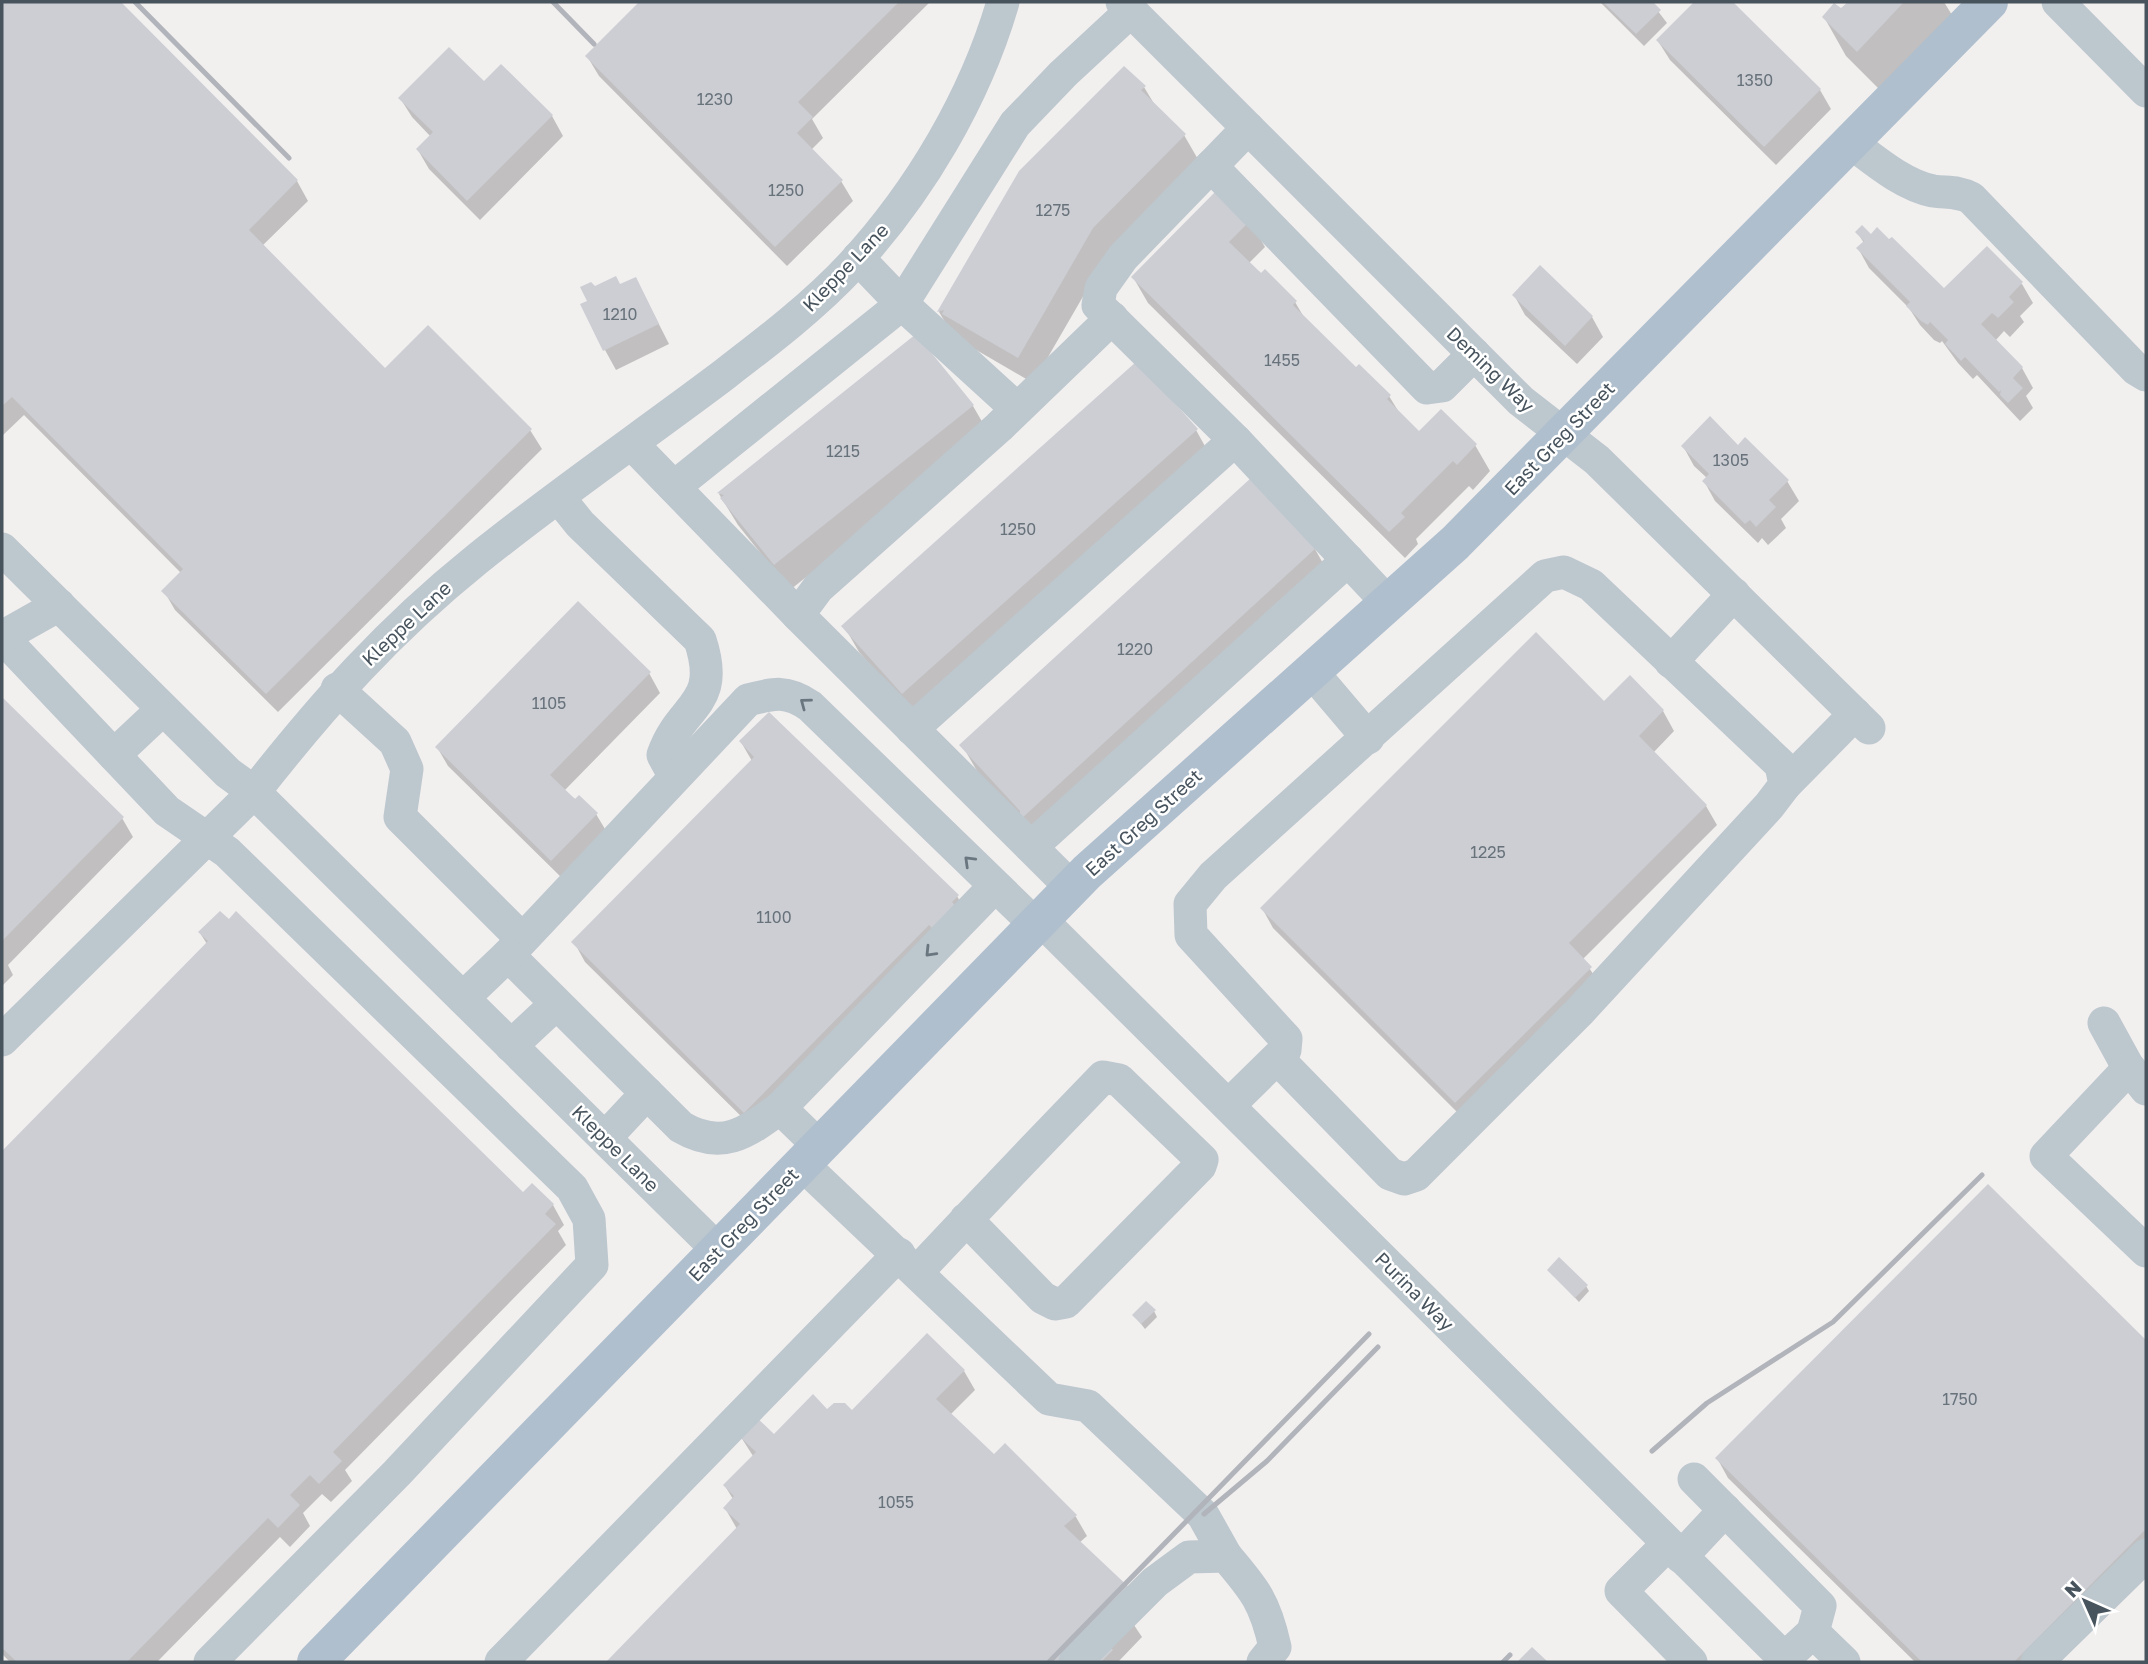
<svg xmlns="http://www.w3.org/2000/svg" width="2148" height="1664" font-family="'Golos Text',sans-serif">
  <rect width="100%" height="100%" fill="#f2efef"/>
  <g fill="#0003">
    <path d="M2,2H119L297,181L308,201L262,246L385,371L530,430L542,449L278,712L175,610L164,591L181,573L24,415L2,436Z"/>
    <path d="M642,2H930L812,119L823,138L811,150L841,181L853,201L787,266L599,76L587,56Z"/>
    <path d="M1600,2H1651L1667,23L1644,46Z"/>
    <path d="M1697,2H1730L1820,90L1831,109L1776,165L1670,60L1658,41Z"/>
    <path d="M1850,2H1944L1952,15L1880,90L1846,56L1824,17L1842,10Z"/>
    <path d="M484,84L552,116L563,136L480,220L429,169L418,150L431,137L412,117L400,98Z"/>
    <path d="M1144,87L1156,107L1184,135L1199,161L1107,255L1033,383L954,337L939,312L1020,172Z"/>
    <path d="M1250,221L1265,247L1249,263L1295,302L1305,319L1356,370L1389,396L1400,414L1419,433L1475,445L1490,471L1473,490L1469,486L1416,539L1418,544L1405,558L1148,303L1133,277Z"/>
    <path d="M1857,232L1944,291L2022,284L2033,303L2020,316L2024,322L2010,337L2004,331L1995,341L2022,368L2033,388L2026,396L2033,408L2020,421L1977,375L1973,379L1958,363L1942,341L1940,343L1934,340L1920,325L1909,308L1869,268L1858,248L1864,243Z"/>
    <path d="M636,279L669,344L616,370L605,350L589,302L595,289L620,286Z"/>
    <path d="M1514,295L1592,317L1603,337L1577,364L1525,315Z"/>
    <path d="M915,337L973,406L988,432L790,590L738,525L719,494Z"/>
    <path d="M1196,430L1211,457L918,719L859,652L844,626Z"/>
    <path d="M1683,446L1787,481L1799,501L1781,519L1786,528L1768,545L1762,538L1758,543L1715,501L1704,481L1707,478L1694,466Z"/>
    <path d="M1252,479L1315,549L1330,576L1036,844L977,771L962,745Z"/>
    <path d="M649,673L660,693L564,791L596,814L608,834L563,879L448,766L437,747Z"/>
    <path d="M2,699L122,818L133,837L8,965L13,975L2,986Z"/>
    <path d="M1604,703L1663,711L1674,731L1653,753L1706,806L1717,825L1583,959L1602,987L1467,1122L1273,928L1262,908Z"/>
    <path d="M741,742L957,896L968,916L756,1131L585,962L574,942L752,761Z"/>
    <path d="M200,933L523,1194L553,1205L564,1225L558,1231L566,1245L345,1470L352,1481L331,1502L322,1494L303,1513L310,1526L290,1547L280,1537L157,1662H10L2,1654V1154L207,944Z"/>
    <path d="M1988,1186L2146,1343V1559L2044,1662H1915L1728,1478L1717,1458Z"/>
    <path d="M1549,1270L1586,1286L1589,1291L1579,1302Z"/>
    <path d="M1154,1311L1157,1317L1145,1329L1134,1315Z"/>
    <path d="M964,1371L975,1390L950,1415L994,1457L1005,1445L1076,1517L1087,1536L1079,1543L1142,1637L1118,1662H608L737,1529L725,1508L733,1499L725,1486L753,1456L739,1434L774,1436L827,1411L852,1413Z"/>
  </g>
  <g fill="#ccced4">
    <path d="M2,2H121L298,180L249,230L385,368L428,325L532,429L266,694L161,591L183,569L12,397L2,406Z"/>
    <path d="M639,2H899L798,102L813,117L797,133L843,180L775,247L585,56Z"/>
    <path d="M1603,2H1653L1661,10L1636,34Z"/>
    <path d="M1694,2H1733L1821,89L1764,147L1656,40Z"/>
    <path d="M1848,2H1904L1857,52L1822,17L1834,3L1841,8Z"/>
    <path d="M449,47L484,81L501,64L553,115L467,201L416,149L433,132L398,98Z"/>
    <path d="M1124,66L1146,86L1141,90L1186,134L1093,228L1018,358L942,314L944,310L937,312L1019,171Z"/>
    <path d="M1216,191L1251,220L1229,242L1261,273L1265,269L1297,301L1293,305L1298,310L1356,367L1359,364L1391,395L1387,399L1419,431L1441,409L1477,444L1457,465L1453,461L1401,513L1405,517L1389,532L1131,277Z"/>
    <path d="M1862,225L1871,234L1877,227L1889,239L1892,237L1944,288L1987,246L2023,282L2009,297L2014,302L1998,318L1992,313L1981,324L2023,367L2013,378L2023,388L2008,403L2000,395L2001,390L1999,392L1965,357L1961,361L1945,344L1948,340L1930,322L1928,325L1921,321L1906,306L1910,302L1856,248L1864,241L1855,232Z"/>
    <path d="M1540,265L1593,316L1565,346L1512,295Z"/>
    <path d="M616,276L620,284L636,277L659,324L603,351L580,304L587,301L580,287L591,282L595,286Z"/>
    <path d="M916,334L974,405L774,565L720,498L724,495L717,493Z"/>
    <path d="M1137,361L1198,429L902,694L841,626Z"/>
    <path d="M1710,416L1738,445L1745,437L1789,480L1769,500L1776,507L1756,527L1750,520L1745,524L1702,481L1709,474L1681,446Z"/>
    <path d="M1252,477L1316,548L1020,820V811L959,745Z"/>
    <path d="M578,601L651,672L550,775L575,799L579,795L598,813L551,861L435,747Z"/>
    <path d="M1536,632L1604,701L1630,675L1664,710L1639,736L1707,805L1569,943L1592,967L1455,1103L1260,908Z"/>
    <path d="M2,697L124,817L2,941Z"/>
    <path d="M769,712L959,895L952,902L959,910L937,933L929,925L744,1113L571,942L754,757L739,741Z"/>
    <path d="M220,911L229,919L236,911L523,1192L532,1183L554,1204L545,1214L556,1224L333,1452L342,1461L319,1484L310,1475L290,1495L300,1505L278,1528L268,1518L127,1662H17L2,1648V1151L208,941L198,932Z"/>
    <path d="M1988,1184L2146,1340V1529L2014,1662H1922L1715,1458Z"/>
    <path d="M1559,1257L1588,1285L1575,1298L1547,1270Z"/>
    <path d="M1146,1301L1156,1310L1141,1324L1132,1315Z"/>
    <path d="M927,1333L965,1370L936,1399L994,1454L1005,1443L1077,1515L1064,1526L1133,1591L1107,1643L1113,1650L1101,1662H606L740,1524L723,1508L734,1496L723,1485L756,1452L737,1434L754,1415L774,1434L813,1394L827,1409L834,1403H845L852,1410Z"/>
    <path d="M1532,1647L1548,1662H1517Z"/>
  </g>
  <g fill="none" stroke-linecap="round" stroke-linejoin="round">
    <g stroke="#bdc7ce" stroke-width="33">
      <path d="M1122,2L1521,401L1597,460L1869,728"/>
      <path d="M2058,2L2146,91"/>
      <path d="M1248,128L1123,257L1101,288L1098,305L1238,443L1388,603"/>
      <path d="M1850,142C1874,160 1903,185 1933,191C1947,193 1958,191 1971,198L2136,369L2146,375"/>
      <path d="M1211,166L1427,388L1442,386L1474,354"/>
      <path d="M858,258L902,304L1017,409"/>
      <path d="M632,444L798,615"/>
      <path d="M674,487L902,304L1015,124L1063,74L1131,11"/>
      <path d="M559,498L580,524L700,640C722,706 681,703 663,755L675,777"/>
      <path d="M2,549L228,773L254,792L2,1040"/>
      <path d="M2,637L167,811L227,852L572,1188L589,1219L592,1265L397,1473L210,1662"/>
      <path d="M2,637L59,605"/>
      <path d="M1671,662L1734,594"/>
      <path d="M1312,672L1368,738"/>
      <path d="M337,689L395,742L407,769L400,817L522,939"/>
      <path d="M912,729L1235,440"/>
      <path d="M114,755L163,709"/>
      <path d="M1785,785L1855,714"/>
      <path d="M1031,847L1348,560"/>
      <path d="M995,886L780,1108C746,1133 722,1151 681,1127L508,955L748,700C774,693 787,690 810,706L1036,925"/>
      <path d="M1072,888L798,615L818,588L999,427L1112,318"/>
      <path d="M1041,920L1788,1662"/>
      <path d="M463,998L508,955"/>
      <path d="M2104,1023L2127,1065L2146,1089"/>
      <path d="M511,1046L556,1004"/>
      <path d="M2129,1068L2046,1156L2146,1251"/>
      <path d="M1229,1105L1285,1050L1286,1039L1191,935L1190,904L1213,876L1545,576L1564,572L1591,585L1781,765L1785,785L1769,806L1580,1011L1416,1175L1404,1179L1390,1174L1277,1058"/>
      <path d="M780,1108L819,1146"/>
      <path d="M605,1138L647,1093"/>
      <path d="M802,1164L1049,1399L1088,1406L1203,1515L1226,1556"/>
      <path d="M718,1250L254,792C323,704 389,630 476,560C554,497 637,440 717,380C764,344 812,308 852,265C920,191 975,98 1003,2"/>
      <path d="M918,1271C979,1206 1041,1141 1103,1077L1119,1080L1202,1160L1200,1166L1066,1302L1055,1304L1043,1298L966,1219"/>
      <path d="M1694,1479L1820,1606L1813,1632L1784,1659"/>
      <path d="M1668,1544L1621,1591L1691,1662"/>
      <path d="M1681,1557L1725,1510"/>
      <path d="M1813,1632L1844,1662"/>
      <path d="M501,1662L899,1254"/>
      <path d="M1075,1662L1155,1582L1189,1557L1226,1556C1255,1590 1265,1602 1275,1647L1263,1662"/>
      <path d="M2037,1662L2146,1555"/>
    </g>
    <path stroke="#afbfce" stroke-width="38" d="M316,1662L1087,872L1455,543L1989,2"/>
    <g stroke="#b1b4ba" stroke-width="5">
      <path d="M135,2L289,158"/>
      <path d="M553,2L594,44"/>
      <path d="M1652,1451L1707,1403L1833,1322L1982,1175"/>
      <path d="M1204,1514L1267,1461L1378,1347"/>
      <path d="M1049,1662L1369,1334"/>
      <path d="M1503,1662L1510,1655"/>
    </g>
  </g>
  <defs><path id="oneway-chevron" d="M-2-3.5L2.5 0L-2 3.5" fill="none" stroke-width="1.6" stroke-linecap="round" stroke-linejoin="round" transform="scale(1.75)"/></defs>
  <g stroke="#6a767f">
    <use href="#oneway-chevron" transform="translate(805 703) rotate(-143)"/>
    <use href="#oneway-chevron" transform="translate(969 861) rotate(-136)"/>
    <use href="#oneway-chevron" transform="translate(930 952) rotate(134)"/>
  </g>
  <g text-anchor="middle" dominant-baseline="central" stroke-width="5" stroke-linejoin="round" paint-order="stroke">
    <g font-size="16" fill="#68727b">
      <text x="1755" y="80">1350</text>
      <text x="715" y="99">1230</text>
      <text x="786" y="190">1250</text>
      <text x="1053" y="210">1275</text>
      <text x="620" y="314">1210</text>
      <text x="1282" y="360">1455</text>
      <text x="843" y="451">1215</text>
      <text x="1731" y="460">1305</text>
      <text x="1018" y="529">1250</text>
      <text x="1135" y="649">1220</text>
      <text x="549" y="703">1105</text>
      <text x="1488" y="852">1225</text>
      <text x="774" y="917">1100</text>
      <text x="1960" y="1399">1750</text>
      <text x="896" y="1502">1055</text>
    </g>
    <g font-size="19" fill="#47535d" stroke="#fff">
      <text transform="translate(845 267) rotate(-46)">Kleppe Lane</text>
      <text transform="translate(1491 369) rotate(44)">Deming Way</text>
      <text transform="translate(1559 438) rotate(-46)">East Greg Street</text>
      <text transform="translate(406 623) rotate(-43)">Kleppe Lane</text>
      <text transform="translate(1143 822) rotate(-42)">East Greg Street</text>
      <text transform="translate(616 1148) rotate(45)">Kleppe Lane</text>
      <text transform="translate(743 1224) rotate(-46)">East Greg Street</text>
      <text transform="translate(1415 1291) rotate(45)">Purina Way</text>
    </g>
  </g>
  <rect width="2148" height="1664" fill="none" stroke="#47535d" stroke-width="7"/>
  <g transform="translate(2085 1601) rotate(315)" stroke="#ffffff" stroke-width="5" paint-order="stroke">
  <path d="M0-5L12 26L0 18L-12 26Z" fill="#47535d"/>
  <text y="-10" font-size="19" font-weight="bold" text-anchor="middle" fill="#47535d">N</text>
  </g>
</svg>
